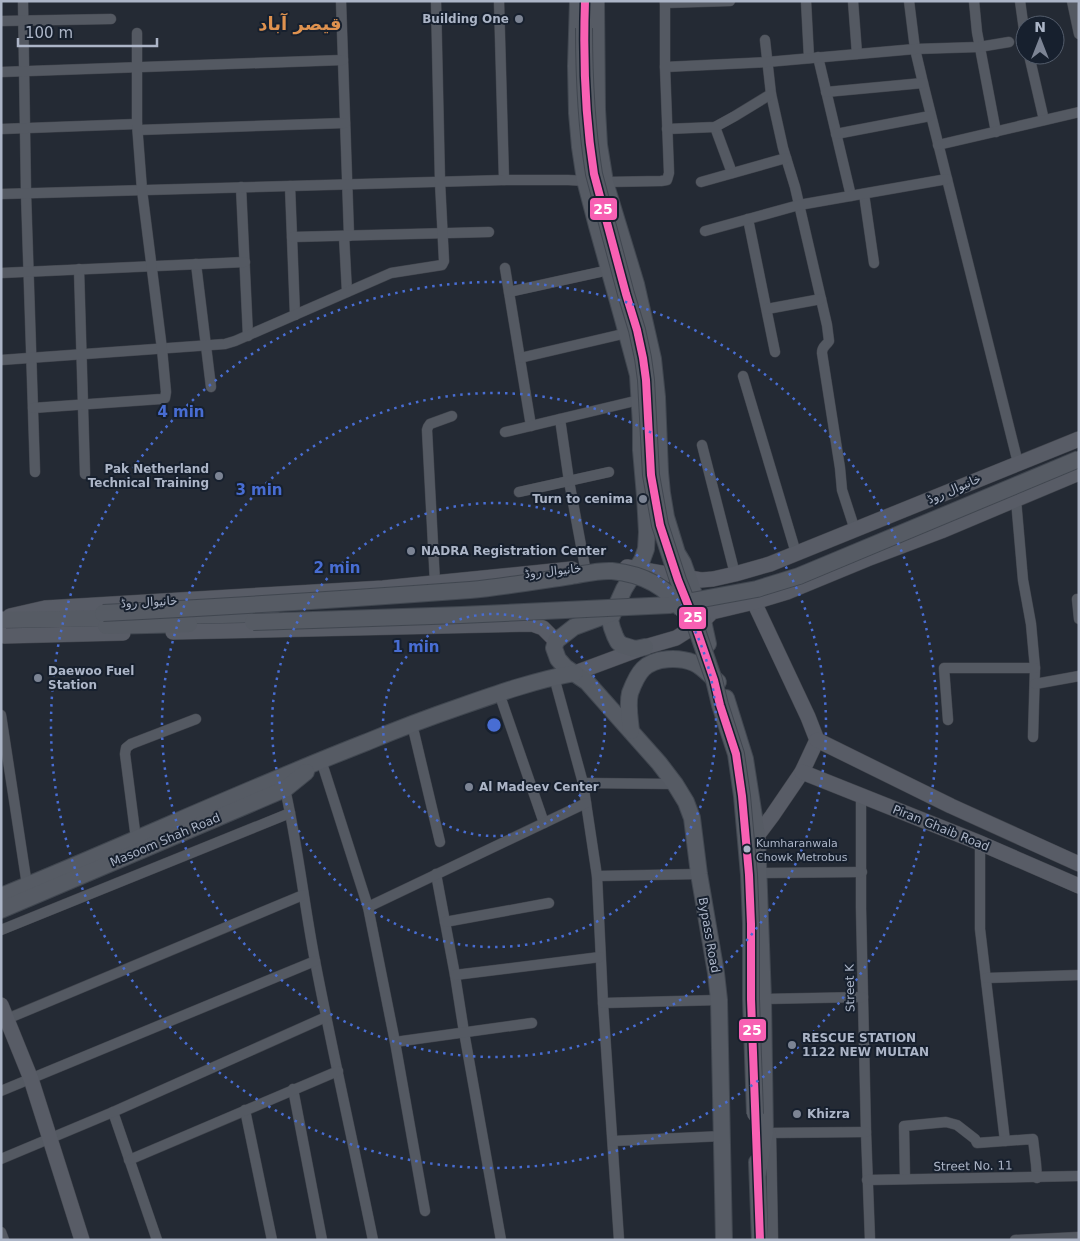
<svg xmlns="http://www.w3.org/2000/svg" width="1080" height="1241" font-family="'DejaVu Sans',Cairo,sans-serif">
  <rect width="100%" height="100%" fill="#242a34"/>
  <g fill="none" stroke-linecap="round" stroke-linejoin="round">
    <g stroke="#40444c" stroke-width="11">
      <g id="street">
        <path d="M23,1L26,193L35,472"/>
        <path d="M341,1L349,236"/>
        <path d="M499,1L504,180"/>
        <path d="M806,1L809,58"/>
        <path d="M853,1L857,54"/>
        <path d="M909,1L915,49L923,83L1018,463"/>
        <path d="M974,1L977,32L996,132"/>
        <path d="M1020,1L1025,37"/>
        <path d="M1072,1L1079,34"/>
        <path d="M665,3L730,1"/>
        <path d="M1,21L111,19"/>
        <path d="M765,40L771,94L783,148L795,187L827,325L829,341C826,346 822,346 822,353L840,468L842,490L855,530"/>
        <path d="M1029,55L1044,120"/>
        <path d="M818,57L851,196"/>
        <path d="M665,67L767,62L915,49L979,47L1009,42"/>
        <path d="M1,72L343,60"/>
        <path d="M826,92L923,83"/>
        <path d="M715,127L732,173"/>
        <path d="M1,129L137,124"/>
        <path d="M667,129L715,127L735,116L771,94"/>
        <path d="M138,130L345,123"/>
        <path d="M836,134L930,116"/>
        <path d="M938,145L1079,112"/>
        <path d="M701,182L786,158"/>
        <path d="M290,186L295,315"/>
        <path d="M241,187L248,336"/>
        <path d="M1,194L504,180H568L605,182L661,181L667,180L669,173L665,67V1"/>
        <path d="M864,194L874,263"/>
        <path d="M748,219L775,352"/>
        <path d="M705,231L799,205L947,179"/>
        <path d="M344,236L347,292"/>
        <path d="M292,237L489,232"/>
        <path d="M196,264L211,387"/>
        <path d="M505,268L531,426"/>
        <path d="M79,269L85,474"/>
        <path d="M1,273L245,262"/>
        <path d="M509,292L609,270"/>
        <path d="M767,309L821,299"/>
        <path d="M520,358L627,333"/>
        <path d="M1,360L225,344L235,341L391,273L442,265L444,261L440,182L436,1"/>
        <path d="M743,376L796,553"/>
        <path d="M33,408L161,399L165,398L166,392L162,349L142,190L137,124V33"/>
        <path d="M560,419L569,481L585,567"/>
        <path d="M505,432L639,400"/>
        <path d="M702,445L735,574"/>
        <path d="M519,492L609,472"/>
        <path d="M1016,500L1023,580L1031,624L1035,668L1033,737"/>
        <path d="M435,583L427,430L428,427L430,424L452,416"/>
        <path d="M1077,599L1079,619"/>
        <path d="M554,677L583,783L597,876L603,1003L619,1240"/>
        <path d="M1035,684L1079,676"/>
        <path d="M499,693L544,823"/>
        <path d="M1,715L27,885"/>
        <path d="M948,720L944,668H1035"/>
        <path d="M412,724L440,842"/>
        <path d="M321,760L368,907L395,1042L425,1211"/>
        <path d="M583,783L675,784"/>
        <path d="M285,789C298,846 304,904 315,961C333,1054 354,1147 373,1240"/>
        <path d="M861,795V908L866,1132L870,1240"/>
        <path d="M136,839L125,754L126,748L131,744L196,719"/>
        <path d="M980,843V929L1005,1141"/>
        <path d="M759,873L862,872"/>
        <path d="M436,874L455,975L464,1032L501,1240"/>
        <path d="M597,876L699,874"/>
        <path d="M368,907L586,803"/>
        <path d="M445,922L549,903"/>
        <path d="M1,930L290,813"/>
        <path d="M455,975L600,957"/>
        <path d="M986,978L1079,975"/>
        <path d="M763,999L863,997"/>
        <path d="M603,1003L719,1000"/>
        <path d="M2,1021L303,895"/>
        <path d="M395,1042L532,1023"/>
        <path d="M293,1089L322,1240"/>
        <path d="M1,1091L315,961"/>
        <path d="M245,1110L272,1240"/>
        <path d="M113,1112L157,1240"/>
        <path d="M765,1133L866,1132"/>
        <path d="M771,1133L773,1240"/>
        <path d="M613,1141L723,1136"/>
        <path d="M1,1159L113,1112L326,1017"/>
        <path d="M129,1160L338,1071"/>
        <path d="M905,1179L904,1126L946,1122L957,1125L975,1139L977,1143L1033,1139L1036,1164L1037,1178"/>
        <path d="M867,1180L1079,1176"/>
        <path d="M1,1232L4,1240"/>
        <path d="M1015,1240L1079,1237"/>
      </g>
    </g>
    <g stroke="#40444c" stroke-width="16">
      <g id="secondary">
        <path d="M627,567L701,580L713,579L735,574L770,564L1079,439"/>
        <path d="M754,602L808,717L817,740L802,772L772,816L757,836"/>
        <path d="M10,616L45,608L383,588L572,569"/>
        <path d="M173,632L532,624L543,628L556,641"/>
        <path d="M1,634L4,636L123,633"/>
        <path d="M575,673L645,647L676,638L703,621L712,612L754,602L787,592L867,559L941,531L1079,473"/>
        <path d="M817,740L951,806L1079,864"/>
        <path d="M802,772L980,843L1079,886"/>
        <path d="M1,1005L31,1079L82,1240"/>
      </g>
    </g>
    <g stroke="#414750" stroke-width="18">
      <g id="primary">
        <path d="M578,1L576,66L577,113L580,147L585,180L597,226L623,319L638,375L641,425V450L645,496L647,532L646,549L642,560L624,589L610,620L612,628L615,636L618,642L622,645L635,649L645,647"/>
        <path d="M596,1L597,109L599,145L605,182L636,284L653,359L657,397L660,472L662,493L666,517L677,553L683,563L688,577L703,621L708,644"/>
        <path d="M612,613L574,627L556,641L554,648L558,659L565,667L587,682L659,763L675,784L686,802L692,818L699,874L716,973L719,1000L724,1240"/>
        <path d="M176,616L271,614"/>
        <path d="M1,620L119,618"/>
        <path d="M106,626L189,624"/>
        <path d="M726,698L745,759L757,836L763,999L765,1133L758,1173"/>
        <path d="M631,731C630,719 627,705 630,693C633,685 637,675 643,669C655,657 679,657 694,663C703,667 710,676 718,682"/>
        <path d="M1,896C124,846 244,790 367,742C398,729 430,717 462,706C499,693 536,680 575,673"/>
        <path d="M1,910L285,789L306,772"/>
        <path d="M757,1162L760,1240"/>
      </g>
    </g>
    <use href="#street" stroke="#545962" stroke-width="10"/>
    <use href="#secondary" stroke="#585c66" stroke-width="15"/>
    <use href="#primary" stroke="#565b64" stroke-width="16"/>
    <g stroke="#414750" stroke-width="18" stroke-linecap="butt">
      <g id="primary-bridge">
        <path d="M584,28C584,78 586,124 594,174L626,294L637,330L643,358L646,380L651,475L660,525L678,580L690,610L714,680L720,705L736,754L742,796L749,875L751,924V999L755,1114"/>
        <path d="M103,613C225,607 347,599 470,590C503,587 537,581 571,576C584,574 599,570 612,571C642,574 666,585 682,610"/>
        <path d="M253,622L461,615L670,605L757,589L799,576L1079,459"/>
      </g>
    </g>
    <use href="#primary-bridge" stroke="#565b64" stroke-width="16"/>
    <g stroke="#17202e" stroke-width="11">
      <path id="bus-1" d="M585,1C583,59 585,117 594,174L626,294L637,330L643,358L646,380L651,475L660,525L678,580L690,610L714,680L720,705L736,754L742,796L749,875L751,924V999L760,1240"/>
    </g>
    <use href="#bus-1" stroke="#f860b3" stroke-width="8"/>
  </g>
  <g fill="none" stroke="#486dd3" stroke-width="2.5" stroke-dasharray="2.5 5">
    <circle cx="494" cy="725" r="111"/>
    <circle cx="494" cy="725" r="222"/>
    <circle cx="494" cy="725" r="332"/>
    <circle cx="494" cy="725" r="443"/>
  </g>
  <g fill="#7c8494" stroke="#17202e" stroke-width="2">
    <circle cx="519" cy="19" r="5"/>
    <circle cx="219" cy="476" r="5"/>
    <circle cx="643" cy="499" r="5"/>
    <circle cx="411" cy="551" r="5"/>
    <circle cx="38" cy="678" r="5"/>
    <circle cx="469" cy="787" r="5"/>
    <circle cx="792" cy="1045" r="5"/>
    <circle cx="797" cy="1114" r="5"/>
  </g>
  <circle fill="#acb5c7" stroke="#17202e" stroke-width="2" cx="747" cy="849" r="4.5"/>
  <g text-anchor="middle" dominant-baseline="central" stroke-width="4" stroke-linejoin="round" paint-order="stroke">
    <g font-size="11" fill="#acb5c7" stroke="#17202e" text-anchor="start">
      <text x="756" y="843">Kumharanwala<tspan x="756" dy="14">Chowk Metrobus</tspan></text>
    </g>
    <g font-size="12" font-weight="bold" fill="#acb5c7" stroke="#17202e" text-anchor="start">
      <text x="509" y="19" text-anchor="end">Building One</text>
      <text x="209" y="469" text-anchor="end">Pak Netherland<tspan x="209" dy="14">Technical Training</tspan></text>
      <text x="633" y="499" text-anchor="end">Turn to cenima</text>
      <text x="421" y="551">NADRA Registration Center</text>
      <text x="48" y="671">Daewoo Fuel<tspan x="48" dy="14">Station</tspan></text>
      <text x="479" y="787">Al Madeev Center</text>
      <text x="802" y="1038">RESCUE STATION<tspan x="802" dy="14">1122 NEW MULTAN</tspan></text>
      <text x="807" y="1114">Khizra</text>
    </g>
    <g font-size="12" fill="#acb5c7" stroke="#17202e">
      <text transform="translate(954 489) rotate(-23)">خانیوال روڈ</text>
      <text transform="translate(553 571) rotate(-6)">خانیوال روڈ</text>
      <text transform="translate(149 602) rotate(-3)">خانیوال روڈ</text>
      <text transform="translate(941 828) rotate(22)">Piran Ghaib Road</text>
      <text transform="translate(165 840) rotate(-23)">Masoom Shah Road</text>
      <text transform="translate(709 935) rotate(80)">Bypass Road</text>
      <text transform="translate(850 988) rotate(-91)">Street K</text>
      <text transform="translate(973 1166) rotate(-1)">Street No. 11</text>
    </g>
    <g font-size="18" font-weight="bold" fill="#df924f" stroke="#17202e">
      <text x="300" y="23">قیصر آباد</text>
    </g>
  </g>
  <circle cx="494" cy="725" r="8" fill="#486dd3" stroke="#17202e" stroke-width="2.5"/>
  <g font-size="15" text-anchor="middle" font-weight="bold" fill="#486dd3" stroke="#17202e" stroke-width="4" stroke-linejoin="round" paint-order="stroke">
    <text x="181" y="417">4 min</text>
    <text x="259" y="495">3 min</text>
    <text x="337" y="573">2 min</text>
    <text x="416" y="652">1 min</text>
  </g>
  <g stroke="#17202e" stroke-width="2">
    <rect x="589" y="197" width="29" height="24" rx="5" fill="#f860b3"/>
    <rect x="678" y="606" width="29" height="24" rx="5" fill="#f860b3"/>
    <rect x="738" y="1018" width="29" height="24" rx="5" fill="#f860b3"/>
  </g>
  <g font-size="14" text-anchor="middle" font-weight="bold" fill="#fff">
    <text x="603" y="214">25</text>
    <text x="693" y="622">25</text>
    <text x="752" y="1035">25</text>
  </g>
  <rect width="1080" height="1241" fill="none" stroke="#acb5c7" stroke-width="5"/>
  <g transform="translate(1040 40)"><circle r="24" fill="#17202e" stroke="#535c6b"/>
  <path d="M0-4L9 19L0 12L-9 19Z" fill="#7c8494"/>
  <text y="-8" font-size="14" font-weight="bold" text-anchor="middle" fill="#acb5c7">N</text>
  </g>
  <path d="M18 38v8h139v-8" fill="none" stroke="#acb5c7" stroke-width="2.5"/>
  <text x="25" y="38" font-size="15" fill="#acb5c7" stroke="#17202e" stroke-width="4" paint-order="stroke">100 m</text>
</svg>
